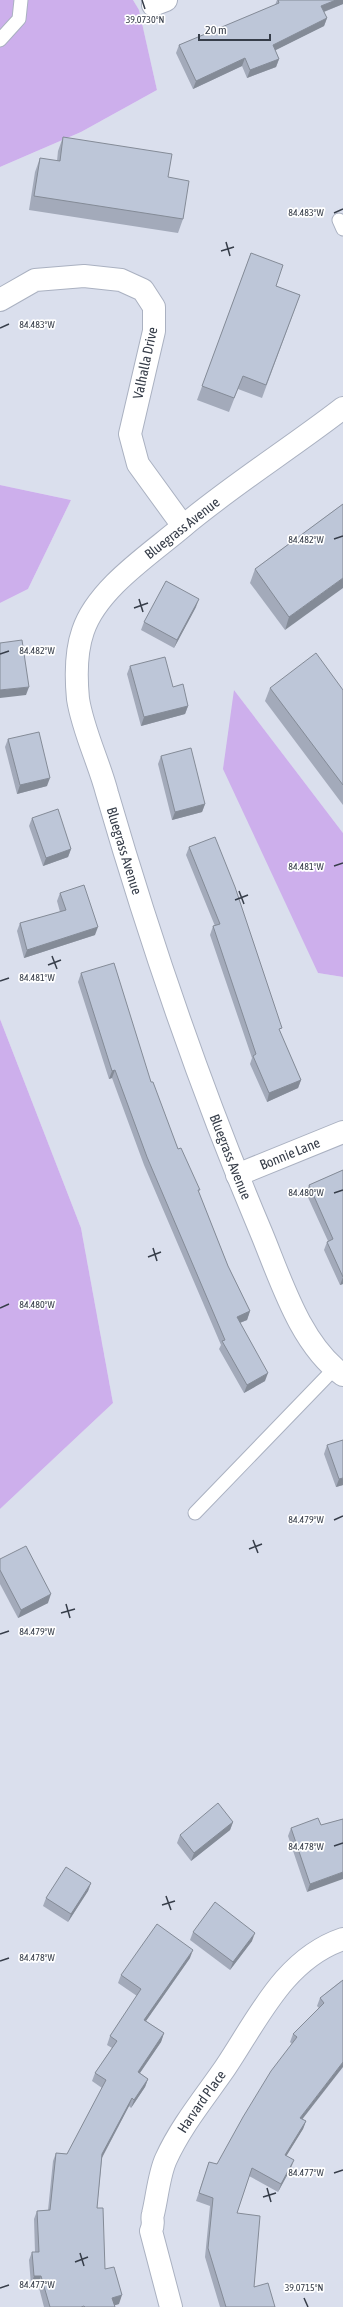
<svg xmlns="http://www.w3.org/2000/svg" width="343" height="2307" font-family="'Asap Condensed',sans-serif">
  <rect width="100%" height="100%" fill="#e8ecf5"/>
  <path fill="#dadfed" d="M133,0H343V833L234,690L318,973L343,977V2307H0V1509L113,1403L81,1228L0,1019V603L28,589L71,500L0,485V167L81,132L157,90L139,11Z"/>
  <g fill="#cdafec">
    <path d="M0,0H133L139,10L157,90L81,132L0,167Z"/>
    <path d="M0,485L71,500L28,589L0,603Z"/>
    <path d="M234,690L343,833V977L318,973L223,769Z"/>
    <path d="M0,1019L81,1228L113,1403L0,1509Z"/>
  </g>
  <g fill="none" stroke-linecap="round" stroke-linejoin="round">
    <g stroke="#aab1c1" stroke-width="15">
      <g id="lane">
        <path d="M0,40L19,19L21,0"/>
        <path d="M339,220L343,229"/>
        <path d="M195,1513L335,1368"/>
      </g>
    </g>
    <g stroke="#aab1c1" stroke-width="24">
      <g id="street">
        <path d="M153,5L166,0"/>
        <path d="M0,300L35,280L84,276L121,280L143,290L154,307V331L130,434L138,464L183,526"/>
        <path id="s1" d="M343,408C290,449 232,485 181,528C149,555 97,589 83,631C76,651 76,678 78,699C83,731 99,762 107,793C150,941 201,1090 261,1232C281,1280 300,1344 343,1375"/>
        <path id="s2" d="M237,1175L343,1132"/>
        <path id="s3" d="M171,2307L151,2231C155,2222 151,2220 153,2214C157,2198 159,2174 166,2159C181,2126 205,2097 225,2068C258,2019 284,1959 343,1939"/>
      </g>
    </g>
    <use href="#lane" stroke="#fff" stroke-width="13"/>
    <use href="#street" stroke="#fff" stroke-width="22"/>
  </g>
  <g fill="#a3aaba">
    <path d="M277,0H343V4L324,12L327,18L324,26L275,50L279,59L276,67L247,78L242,66L193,89L176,53L179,45L275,5Z"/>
    <path d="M63,137L168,177L183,219L178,233L29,210L35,172L40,158L57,161L58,151Z"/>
    <path d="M251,253L276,286L300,295L262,398L238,389L229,412L197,400Z"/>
    <path d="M343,504L285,630L250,583L255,569Z"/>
    <path d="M196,607L174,648L141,630L144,622Z"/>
    <path d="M130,666L173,687L188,706L185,714L141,726L127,674Z"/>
    <path d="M270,688L343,690V805L265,701Z"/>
    <path d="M8,739L47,786L17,794L5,747Z"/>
    <path d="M161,756L205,804L202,812L172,820L158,764Z"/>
    <path d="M32,818L71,849L68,857L43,866L29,826Z"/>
    <path d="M189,847L280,1032L301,1080L298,1088L267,1102L250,1064L252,1058L210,935L213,926H215L186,855Z"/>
    <path d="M60,893L95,935L24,958L17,931L20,923L60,912L57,901Z"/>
    <path d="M81,973L151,1082L178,1149L199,1193L228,1266L250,1311L247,1320L240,1323L265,1381L244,1393L219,1349L221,1345L144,1165L112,1078L109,1079L78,982Z"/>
    <path d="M343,1170V1284L340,1285L324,1250L327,1242L328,1241L306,1193L309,1185Z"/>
    <path d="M327,1445L343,1485L336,1487L324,1454Z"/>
    <path d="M0,1559L48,1603L18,1618L0,1584Z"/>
    <path d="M343,1819L307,1892L288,1836L291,1828L321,1825Z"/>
    <path d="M233,1822L230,1830L191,1861L177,1843L180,1835Z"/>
    <path d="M91,1883L88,1891L68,1922L43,1906L46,1898Z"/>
    <path d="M193,1932L252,1941L230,1970L190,1940Z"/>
    <path d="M190,1958L146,2021L164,2033L161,2042L140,2073L148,2079L145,2087L131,2108L129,2106L102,2158L97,2208L105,2269L119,2304L114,2305L115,2307H44L38,2284L31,2285L29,2260L32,2252H35L34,2219L37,2211L48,2210L53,2161L56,2153L67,2154L102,2088L92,2081L95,2073L112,2048L107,2045L110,2036L137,1996L118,1983L121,1975Z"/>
    <path d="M341,1981L302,2119L306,2121L303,2129L286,2156L291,2168L278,2192L249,2176L237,2213L254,2287L275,2307H220L205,2257L210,2206L196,2201L209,2162L217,2164L292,2044L290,2042L293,2034L319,2008L317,2006L320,1998Z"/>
  </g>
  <g fill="#848b97">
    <path d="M336,0H343V4L318,14L321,6Z"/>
    <path d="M327,18L324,26L270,53L273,45Z"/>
    <path d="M245,58L242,66L193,89L196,81Z"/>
    <path d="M279,59L276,67L247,78L250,70Z"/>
    <path d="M343,578V588L285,630L289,617Z"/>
    <path d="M199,599L196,607L174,648L177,640Z"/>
    <path d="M29,687L26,695L0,698V690Z"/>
    <path d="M188,706L185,714L141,726L144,717Z"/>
    <path d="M50,778L47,786L17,794L20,785Z"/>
    <path d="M205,804L202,812L172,820L175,812Z"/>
    <path d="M71,849L68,857L43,866L46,858Z"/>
    <path d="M98,927L95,935L24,958L27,950Z"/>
    <path d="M115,1070L112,1078L109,1079L112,1071Z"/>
    <path d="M301,1080L298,1088L267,1102L269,1093Z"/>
    <path d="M343,1277V1284L340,1285Z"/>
    <path d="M250,1311L247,1320L234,1325L237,1317Z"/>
    <path d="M268,1373L265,1381L244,1393L247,1385Z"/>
    <path d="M343,1478V1485L336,1487L339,1479Z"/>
    <path d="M51,1594L48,1603L18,1618L21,1610Z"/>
    <path d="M233,1822L230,1830L191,1861L194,1853Z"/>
    <path d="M343,1872V1879L307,1892L310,1884Z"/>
    <path d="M91,1883L88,1891L68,1922L71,1914Z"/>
    <path d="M255,1933L252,1941L230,1970L233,1962Z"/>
    <path d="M193,1950L190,1958L141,2028L144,2020Z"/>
    <path d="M164,2033L161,2042L135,2080L138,2072Z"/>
    <path d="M343,2062V2067L297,2126L300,2118Z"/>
    <path d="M148,2079L145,2087L131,2108L134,2100Z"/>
    <path d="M132,2098L129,2106L99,2163L102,2154Z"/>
    <path d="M306,2121L303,2129L282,2163L285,2155Z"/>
    <path d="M294,2160L291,2168L278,2192L281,2184Z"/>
    <path d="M34,2276H41L38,2284L31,2285Z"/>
    <path d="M122,2295L119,2304L109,2307L112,2298Z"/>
  </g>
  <g fill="#bdc6d8" stroke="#848b97">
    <path d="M278,0H336L321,6L327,18L273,45L279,59L250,70L245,58L196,81L179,45L279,3Z"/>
    <path d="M63,137L172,154L168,177L189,181L183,219L34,196L40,158L60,161Z"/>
    <path d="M251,253L283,265L276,286L300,295L266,385L243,376L234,398L202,386Z"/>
    <path d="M343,504V578L289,617L255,569Z"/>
    <path d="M166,581L199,599L177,640L144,622Z"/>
    <path d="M22,640L29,687L0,690V643Z"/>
    <path d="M316,653L343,690V785L270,688Z"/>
    <path d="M165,657L173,687L183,684L188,706L144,717L130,666Z"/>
    <path d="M39,732L50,778L20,785L8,739Z"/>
    <path d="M191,748L205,804L175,812L161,756Z"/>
    <path d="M58,809L71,849L46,858L32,818Z"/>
    <path d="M215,837L235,887L282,1028L279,1029L301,1080L269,1093L253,1056L256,1054L213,926L220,924L189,847Z"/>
    <path d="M84,885L98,927L27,950L20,923L66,910L60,893Z"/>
    <path d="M114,963L151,1082H153L178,1149L181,1148L200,1190H198L228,1266L250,1311L237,1317L268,1373L247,1385L222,1341L225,1340L147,1157L115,1070L112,1071L81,973Z"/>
    <path d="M343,1170V1277L327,1242L333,1239L309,1185Z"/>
    <path d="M343,1440V1478L339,1479L327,1445Z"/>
    <path d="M26,1546L51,1594L21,1610L0,1570V1559Z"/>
    <path d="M218,1803L233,1822L194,1853L180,1835Z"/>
    <path d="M318,1818L321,1825L343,1819V1872L310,1884L291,1828Z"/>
    <path d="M66,1867L91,1883L71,1914L46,1898Z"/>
    <path d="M215,1902L255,1933L233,1962L193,1932Z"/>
    <path d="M157,1924L193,1950L144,2020L164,2033L138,2072L148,2079L134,2100L132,2098L102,2154L97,2208H103L105,2269L114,2267L122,2295L112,2298L115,2307H85L84,2306L81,2307H50L41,2276H34L32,2252H39L37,2211L50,2210L56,2153L67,2154L106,2080L95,2073L117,2041L110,2036L141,1989L121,1975Z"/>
    <path d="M343,1980V2062L300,2118L306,2121L285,2155L294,2160L281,2184L252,2168L237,2213L260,2216L254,2287L268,2283L275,2307H226L208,2248L213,2198L199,2193L209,2162L217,2164L243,2117L271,2071L297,2037L293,2034L324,2003L320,1998Z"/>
  </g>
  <path fill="none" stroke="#363d49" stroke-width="1.5" d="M142,0L145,9M334,213L343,209M226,242L230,256M221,251L234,247M0,328L9,324M334,539L343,536M139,599L143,612M134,608L148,603M0,654L9,651M334,866L343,863M239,891L244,904M235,900L248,895M52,956L57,969M48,965L61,960M0,981L9,978M334,1193L343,1190M153,1248L157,1261M148,1257L161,1252M0,1308L9,1304M334,1520L343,1516M253,1540L258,1553M249,1549L262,1544M66,1604L70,1618M61,1613L75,1609M0,1634L9,1631M334,1846L343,1843M166,1896L171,1910M162,1905L175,1901M0,1961L9,1958M334,2173L343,2170M267,2188L271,2202M263,2197L276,2193M80,2253L84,2266M75,2262L88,2257M0,2288L9,2285M304,2298L308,2307"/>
  <g text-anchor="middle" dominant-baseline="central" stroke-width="3.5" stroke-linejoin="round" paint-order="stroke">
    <g font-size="14" fill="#363d49" stroke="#fff">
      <text transform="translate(145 363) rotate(-78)">Valhalla Drive</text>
      <text transform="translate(182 528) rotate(-38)">Bluegrass Avenue</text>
      <text stroke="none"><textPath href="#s1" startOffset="573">Bluegrass Avenue</textPath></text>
      <text stroke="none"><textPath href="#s2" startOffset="57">Bonnie Lane</textPath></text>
      <text stroke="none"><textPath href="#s1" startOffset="897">Bluegrass Avenue</textPath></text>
      <text stroke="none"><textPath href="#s3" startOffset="220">Harvard Place</textPath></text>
    </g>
  </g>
  <g font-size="10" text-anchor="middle" fill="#363d49" stroke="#fff" stroke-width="3.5" stroke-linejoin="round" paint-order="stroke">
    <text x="145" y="23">39.0730°N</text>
    <text x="306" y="216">84.483°W</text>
    <text x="37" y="328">84.483°W</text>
    <text x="306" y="543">84.482°W</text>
    <text x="37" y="654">84.482°W</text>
    <text x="306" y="870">84.481°W</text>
    <text x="37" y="981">84.481°W</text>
    <text x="306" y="1196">84.480°W</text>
    <text x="37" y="1308">84.480°W</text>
    <text x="306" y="1523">84.479°W</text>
    <text x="37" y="1635">84.479°W</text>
    <text x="306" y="1850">84.478°W</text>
    <text x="37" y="1961">84.478°W</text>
    <text x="306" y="2176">84.477°W</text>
    <text x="37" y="2288">84.477°W</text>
    <text x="304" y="2291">39.0715°N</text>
  </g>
  <path d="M199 34v6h71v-6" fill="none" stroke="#363d49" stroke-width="2"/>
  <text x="205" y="34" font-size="12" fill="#363d49" stroke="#ffffff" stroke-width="3" paint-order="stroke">20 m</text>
</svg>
